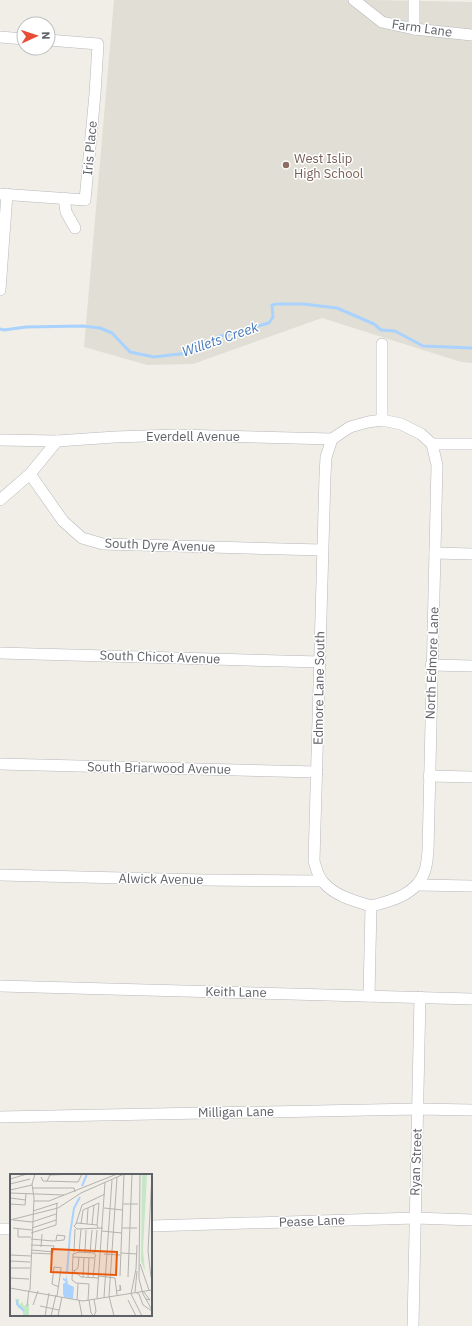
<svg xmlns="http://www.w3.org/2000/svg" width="472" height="1326" font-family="'IBM Plex Sans',sans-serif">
  <rect width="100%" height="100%" fill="#f0eee7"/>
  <path fill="#e0ded5" d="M114,0H371L472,2V363L461,362L322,318L193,364L147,365L84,347Z"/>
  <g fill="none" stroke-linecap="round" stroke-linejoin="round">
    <path stroke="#a9d3fe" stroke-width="3" d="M0,329L4,330L26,327L83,326L100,328L112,333L130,352L154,357L188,353L218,337L269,323L273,317L272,305L277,304H303L337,308L374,324L381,330L395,331L423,346L472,348"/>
    <g stroke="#b7b8bd" stroke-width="12">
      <g id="street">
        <path d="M354,0L382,22L414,29L472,35"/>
        <path d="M414,29V0"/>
        <path d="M0,37L24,39"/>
        <path d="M0,194L85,200L95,94L98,44L48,40"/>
        <path d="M64,198L66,212L75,228"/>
        <path d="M0,290L7,194"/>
        <path d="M382,420V344"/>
        <path d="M332,439L326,457L325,476L314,861C316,868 318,877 323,882C335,896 354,901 371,906"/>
        <path d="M0,440L57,441L115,437L176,435L332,439L350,427L368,422L382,420L401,424L421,434L432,444L437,465L428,852C427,858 427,865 425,870C418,894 392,901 371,906"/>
        <path d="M432,444H472"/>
        <path d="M30,474L63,521L82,538L103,544L322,550"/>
        <path d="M0,500L30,474L57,441"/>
        <path d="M435,553L472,554"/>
        <path d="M0,653L320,662"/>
        <path d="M431,665L472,666"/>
        <path d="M0,764L317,772"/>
        <path d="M429,776L472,777"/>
        <path d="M0,875L205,880L322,881"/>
        <path d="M418,885L472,886"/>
        <path d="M0,986L472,999"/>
        <path d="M369,996L371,906"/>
        <path d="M0,1117L418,1109L472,1110"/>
        <path d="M151,1226L415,1218L472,1220"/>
        <path d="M0,1229H11"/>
        <path d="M413,1326L420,997"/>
      </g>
    </g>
    <use href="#street" stroke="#fff" stroke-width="11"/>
  </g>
  <circle fill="#8d6e63" stroke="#fff" stroke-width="1.5" cx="286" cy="165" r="4"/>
  <g text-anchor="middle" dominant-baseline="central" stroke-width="3" stroke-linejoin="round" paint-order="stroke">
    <g font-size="13" fill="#5e6167" stroke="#fff">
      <text transform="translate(422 28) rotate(8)">Farm Lane</text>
      <text transform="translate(90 148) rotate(-85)">Iris Place</text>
      <text x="193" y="436">Everdell Avenue</text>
      <text transform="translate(160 545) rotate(2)">South Dyre Avenue</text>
      <text transform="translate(160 657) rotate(2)">South Chicot Avenue</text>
      <text transform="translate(432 663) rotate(-88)">North Edmore Lane</text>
      <text transform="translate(319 688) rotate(-89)">Edmore Lane South</text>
      <text transform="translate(159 768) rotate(1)">South Briarwood Avenue</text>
      <text transform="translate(161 879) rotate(1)">Alwick Avenue</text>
      <text transform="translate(236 992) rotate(1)">Keith Lane</text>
      <text transform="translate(236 1112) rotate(-1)">Milligan Lane</text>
      <text transform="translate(416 1162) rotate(-88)">Ryan Street</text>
      <text transform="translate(312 1221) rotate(-2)">Pease Lane</text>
    </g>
    <g font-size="13" fill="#785e54" stroke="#fff" text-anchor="start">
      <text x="294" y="158">West Islip<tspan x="294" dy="15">High School</tspan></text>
    </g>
    <g font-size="14" font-style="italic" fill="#4778ba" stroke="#fff">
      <text transform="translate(220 339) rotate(-19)">Willets Creek</text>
    </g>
  </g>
  <g transform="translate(10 1174)">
    <rect width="142" height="142" fill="#f0eee7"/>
    <path d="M132,0H137L133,76L135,97L131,87ZM5,125H9V131L12,128L14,132L19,129V141L13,142V135L8,134Z" fill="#c4e7c6"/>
    <path d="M56,100L58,110L64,113L63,125L54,123L53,120V110L56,108L53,106V104L56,105Z" fill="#a9d3fe"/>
    <path fill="none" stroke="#a9d3fe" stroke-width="2" d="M72,12L77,0M57,99L60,60L64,34L70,23M7,126V130L14,137"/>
    <path fill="none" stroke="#b2b2b0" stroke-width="1" d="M130,0L129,105L133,120L142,136M31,3L33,7L68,8L72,0M0,5L17,0M37,7L40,1L66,0M0,10L20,5M22,14H64L65,18M0,16L22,11M0,19L54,21M0,24L16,26M24,27H39L107,0M0,30L15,31L16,20M113,30H128M94,34L113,36M23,37L48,29M0,46L48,34L71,19L114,0M3,46L22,48L46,40M66,50L72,31L95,20M71,50L73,36L89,29M77,50L78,34M82,51L84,31M87,51L89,29M3,54L22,56M22,54L46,46M88,54L87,51L67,49L64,52L67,55L93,54M112,54H127M8,55V63H21M92,57L112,59M21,59L46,51L47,29M21,65L43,67L54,66L55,62L47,61L46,66M127,71L126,95L121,120L132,142M31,73L32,60M21,76L44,78M64,78L65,55M69,78L71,55M75,78L76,56M21,79L42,80L44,72L21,71M80,79L82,56M85,79L87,56M111,79L127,80M63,80L62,106L66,109L79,110L78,126M63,80L69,78L84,79L86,82M94,80L110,81M0,81L21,82M63,83L84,84L86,82M0,87L20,88M130,90L139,116M1,94H20M63,96L71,103L89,104M64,97L68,94L69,83M127,97L125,118L129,120L133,131L142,137M89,102L105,104L107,121M110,102L114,0M73,103L74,84M118,103L122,0M141,103L138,77L142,0M0,104L19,105M78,104L79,84M83,104L85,84M49,113L42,110L44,93L52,94M0,114L73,127L142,116M20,116L24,24L22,10L25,0M106,117L111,116L110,111V117M133,117L140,126L136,125M47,122L51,95M94,123L102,6M87,124L95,8M67,126L68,110M69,126L72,142M79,126L81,139L84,142M118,126L126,142M23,131L28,117M17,132L19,116M30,132L49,136M35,142L39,119M41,142L46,121M48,142L52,123M84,142L86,137L84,125M104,142L99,122L107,3"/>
    <path fill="#e8590c" fill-opacity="0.15" stroke="#e8590c" stroke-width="2" d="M42,75L107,78L106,101L41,98Z"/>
    <rect width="142" height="142" fill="none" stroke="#5e6167" stroke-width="2"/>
  </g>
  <g transform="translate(36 36) rotate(87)"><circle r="19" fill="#ffffff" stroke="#bfc0c2"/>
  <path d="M0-3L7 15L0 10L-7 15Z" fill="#e74e35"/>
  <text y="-6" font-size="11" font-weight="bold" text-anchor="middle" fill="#5e6167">N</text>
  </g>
</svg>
